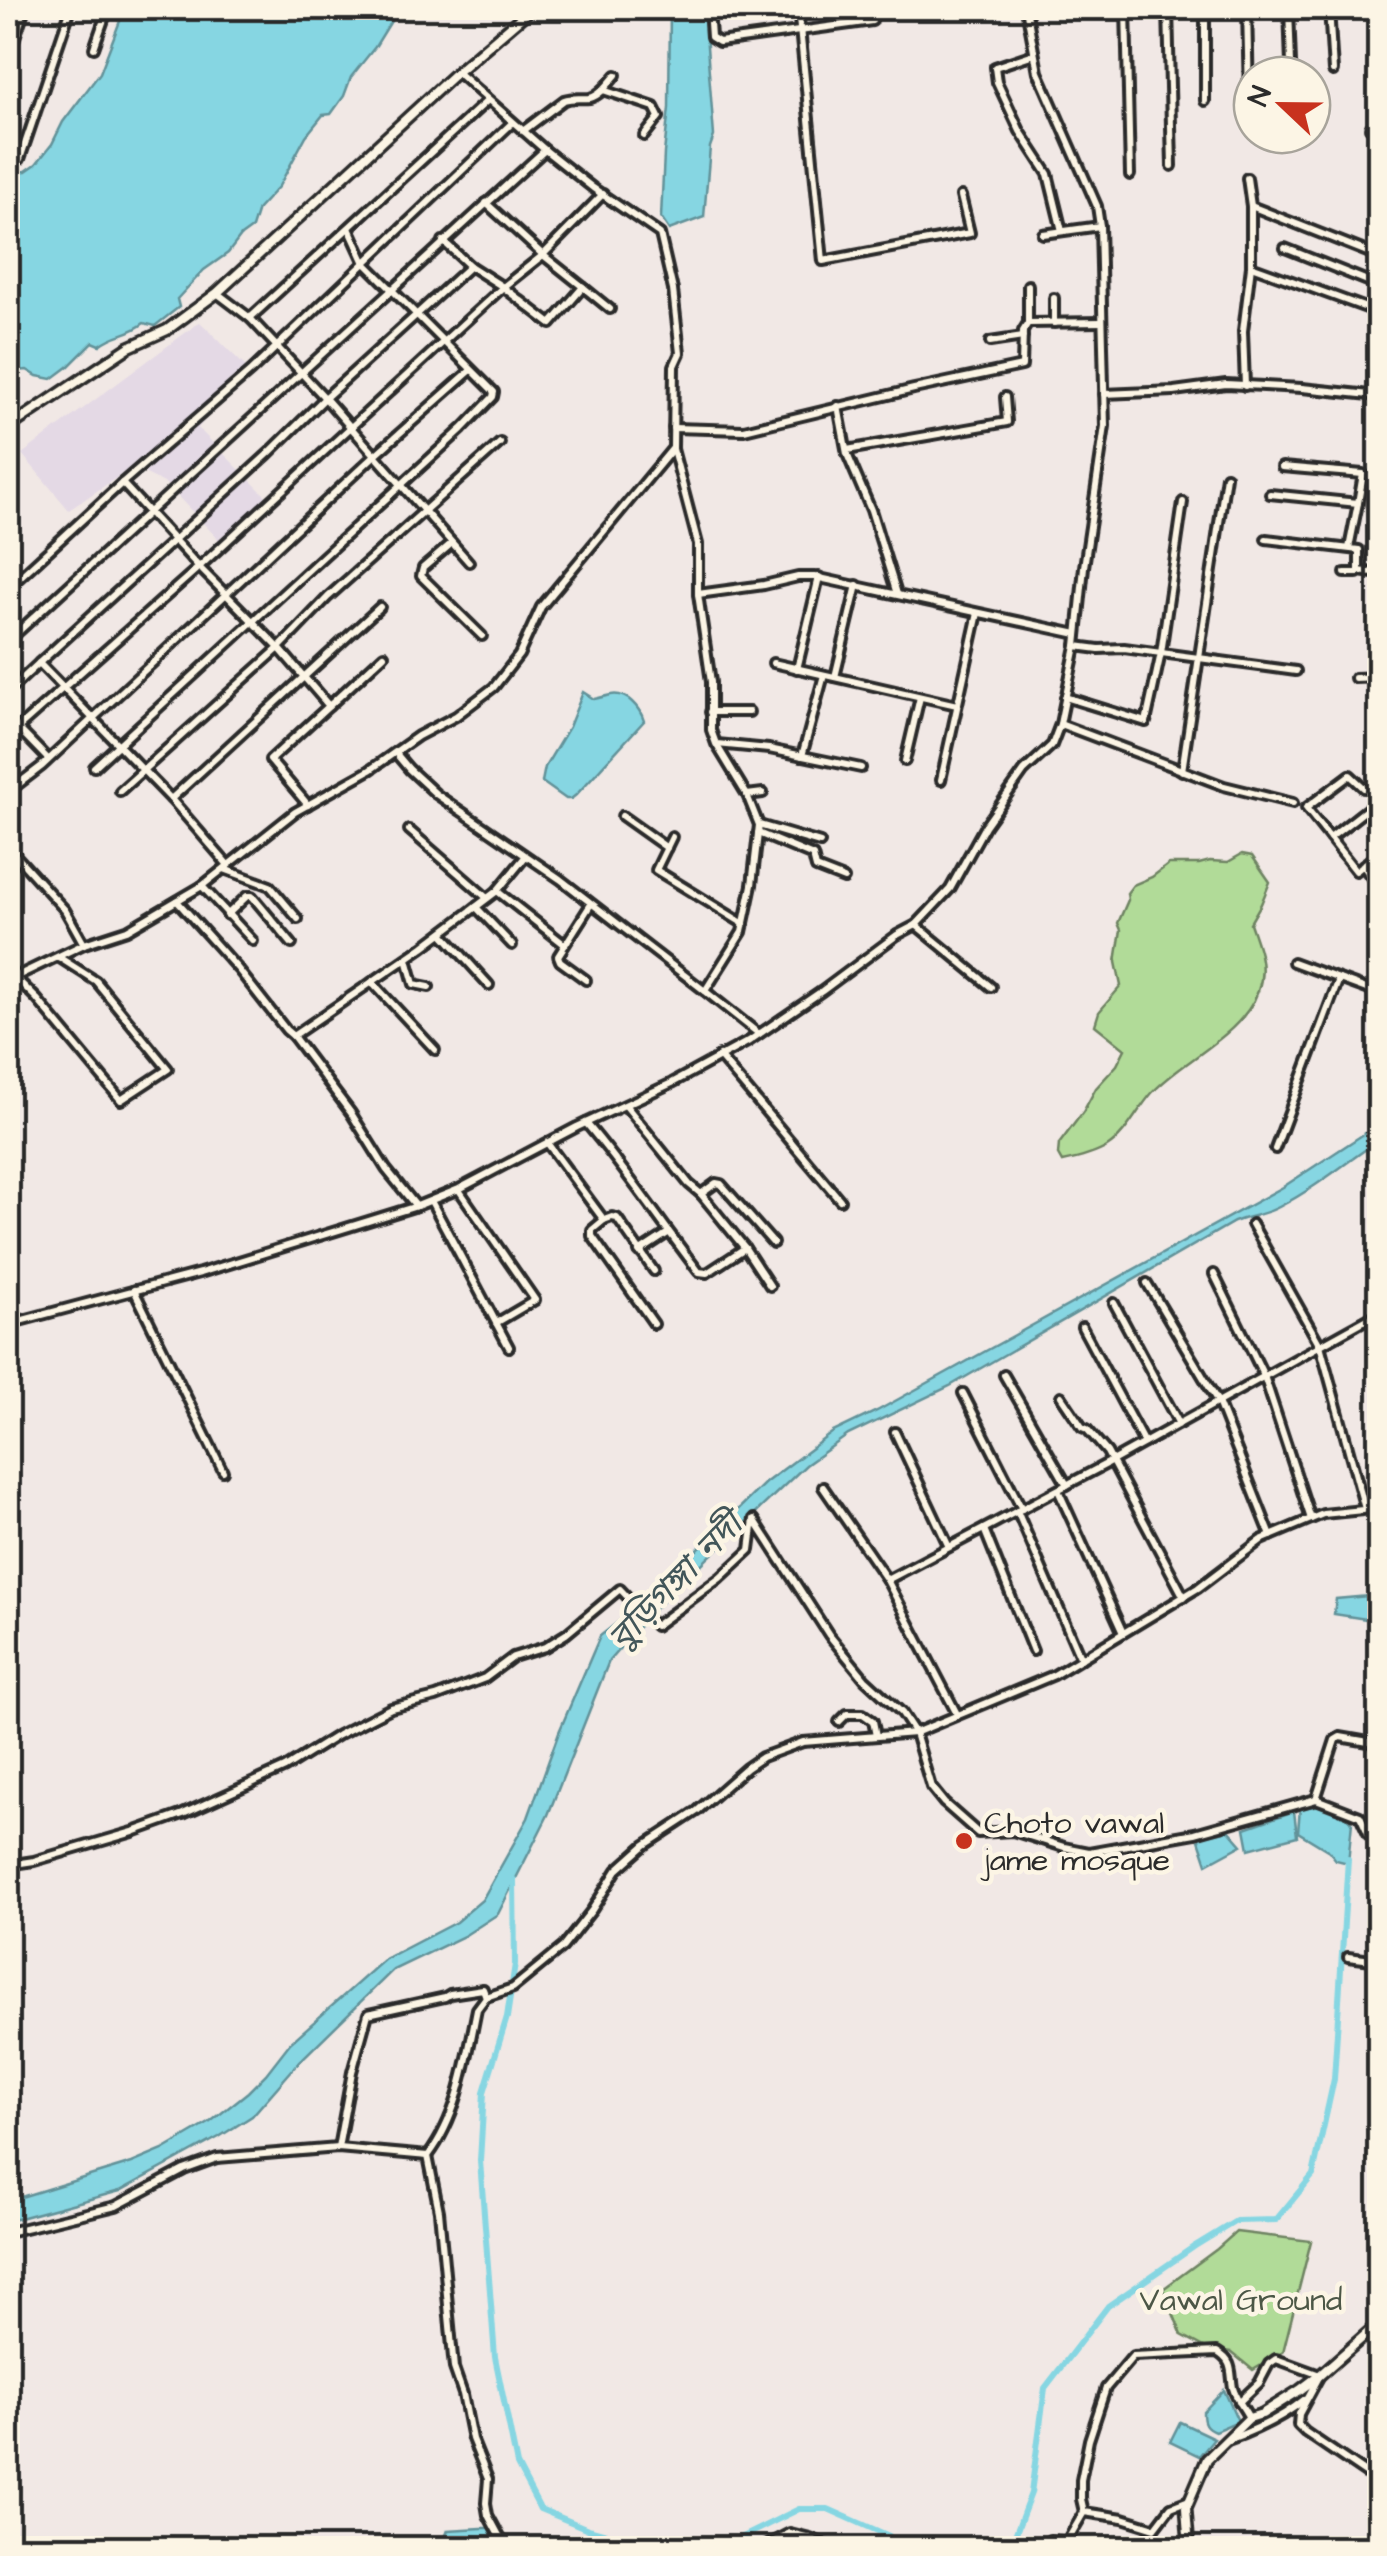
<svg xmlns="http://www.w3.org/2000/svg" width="1387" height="2556" font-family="'Architects Daughter','Noto Sans Bengali',sans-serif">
  <rect width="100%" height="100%" fill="#f1e8e5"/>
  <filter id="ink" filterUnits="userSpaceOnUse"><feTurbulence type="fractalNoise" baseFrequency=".01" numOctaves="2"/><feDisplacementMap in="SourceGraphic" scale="20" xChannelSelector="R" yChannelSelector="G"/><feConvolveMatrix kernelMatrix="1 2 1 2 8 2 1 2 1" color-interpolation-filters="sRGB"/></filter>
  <g filter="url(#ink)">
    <path fill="#e4d9e5" d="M200,322L249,370L198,428L270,500L221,542L166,484L132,467L69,510L22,454Z"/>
    <g fill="#b1db98" stroke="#6e8362" stroke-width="2.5">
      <path d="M1242,854L1252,856L1270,882L1261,904L1250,923C1258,947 1267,965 1258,991C1243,1035 1182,1060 1152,1093C1137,1110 1126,1135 1107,1147C1094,1155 1077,1159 1062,1162L1058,1155L1059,1144L1083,1112L1096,1088L1117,1065L1125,1049L1095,1025L1099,1012L1121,986L1116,962L1121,930L1118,923L1128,900L1127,893L1133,885L1152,877L1169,864H1199L1210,861L1228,862Z"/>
      <path d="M1236,2232L1311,2241L1283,2352L1253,2370L1231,2352L1208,2349L1182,2335L1163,2289L1217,2249Z"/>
    </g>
    <g fill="#86d6e2" stroke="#629299" stroke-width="2.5">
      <path d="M125,8H215L224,11L236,8H399L375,47L351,77L344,96L331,114L323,115L306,136L279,186L258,209L252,228L241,236L228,253L204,270L177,299L179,307L155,326L144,323C128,336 117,332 100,345L93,342L68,367L52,379L37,376L27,370L8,372V173L26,171L36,164L52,144L63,122L100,73Z"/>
      <path d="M670,8H704L714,136L710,147L704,217L669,230L661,218L664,153L669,108Z"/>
      <path d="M583,692L594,699C600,698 605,696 611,695C627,692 640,708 644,721L576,795L571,799H566L542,782L545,767L569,727Z"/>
      <path d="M1379,1124V1140C1347,1162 1314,1189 1279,1207C1264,1215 1249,1216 1234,1222L950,1386L848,1435L806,1465L650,1613L609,1661L548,1815L498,1914L464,1936L393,1970L300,2061L252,2116L219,2137L120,2191L8,2221V2201L132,2163L163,2150L209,2123L248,2092L266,2074L290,2043L385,1959L456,1922L482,1900L528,1818L559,1732L600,1636L644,1602L765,1483L833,1432L877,1411L1283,1187Z"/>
      <path d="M1379,1595V1621L1334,1614L1336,1599Z"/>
      <path d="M1328,1804L1342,1813L1352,1822L1348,1863L1336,1860L1329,1851L1298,1832L1300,1808Z"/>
      <path d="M1294,1811L1297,1836L1249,1849L1245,1828Z"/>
      <path d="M1229,1830L1242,1845L1207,1864L1198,1837Z"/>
      <path d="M1224,2390L1238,2421L1215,2431C1205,2427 1203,2423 1203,2412Z"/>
      <path d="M1180,2422L1214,2438L1199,2456L1170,2442Z"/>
      <path d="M482,2528H491L497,2536V2548H441L448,2530Z"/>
    </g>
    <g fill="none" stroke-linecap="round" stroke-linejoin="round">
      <g stroke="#86d6e2" stroke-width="6">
        <path d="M514,1880L515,1964L507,2017L484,2092L480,2161L495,2357L517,2465L540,2509L588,2529L639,2543L691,2547L738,2539L799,2509H828L889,2536L894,2548"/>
        <path d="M1014,2548V2538L1031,2493L1045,2388L1108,2306L1195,2246L1236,2221L1276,2220L1313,2175L1334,2079L1348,1859"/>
      </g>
      <g stroke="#2b2b2b" stroke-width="14">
        <g id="minor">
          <path d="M713,8H709L711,37L719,42L872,21"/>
          <path d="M798,8L823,261L970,233L961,196"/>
          <path d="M1126,8L1130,175"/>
          <path d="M1168,8L1172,166"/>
          <path d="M1247,8L1249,98"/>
          <path d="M1289,8L1291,64"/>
          <path d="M1329,8L1333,71"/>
          <path d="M94,48L108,8"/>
          <path d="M1034,54L995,67L997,82L1020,131L1048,174L1062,231"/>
          <path d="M8,58L25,8"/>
          <path d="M603,90L654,107L659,117L644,136"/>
          <path d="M1205,101V8"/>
          <path d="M1370,128L1380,120"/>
          <path d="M523,131L564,100C573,97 581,99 590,98C601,95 609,83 616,75"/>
          <path d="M20,159L71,8"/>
          <path d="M486,203L543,255L583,287"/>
          <path d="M1251,206L1380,257"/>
          <path d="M1043,234L1100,226"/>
          <path d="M1285,248L1380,286"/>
          <path d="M470,266L503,287L551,324L583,287L610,309"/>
          <path d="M1251,266L1380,313"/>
          <path d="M1028,285V323"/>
          <path d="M217,293L250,318L325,398L470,266L443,241"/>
          <path d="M250,318L488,100"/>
          <path d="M1054,323V298"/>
          <path d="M990,342L1023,337"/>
          <path d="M1245,386L1243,331L1251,266V206L1247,178"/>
          <path d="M1104,394L1174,391L1226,384L1302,388L1380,396"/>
          <path d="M838,406L847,454L871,510L897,594"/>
          <path d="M673,428L744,430L914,389L1022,366L1023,331L1028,323L1102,322"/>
          <path d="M673,449L698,544V594L711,682V730L716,744L747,795L759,825L752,885L742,932L705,991L759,1034"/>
          <path d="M847,450L1007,422L1005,397"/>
          <path d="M1282,467L1363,474L1358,503"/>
          <path d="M122,483L199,567L503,287L543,255L603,194"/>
          <path d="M1270,494L1358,503L1349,548"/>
          <path d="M1266,539L1359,550V571"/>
          <path d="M452,543L423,568L421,576L482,636"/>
          <path d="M1345,573H1357L1359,571L1380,574"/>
          <path d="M8,588L122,483L251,371L512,123"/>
          <path d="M698,594L764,585L798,577H815L1077,634"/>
          <path d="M8,641L545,150"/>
          <path d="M1076,646L1099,649L1124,648L1296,671"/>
          <path d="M773,663L957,705"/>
          <path d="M797,669L819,577"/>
          <path d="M835,677L857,585"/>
          <path d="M1355,678L1380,677"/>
          <path d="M8,692L39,663"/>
          <path d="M1065,697L1146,722L1161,653L1183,502"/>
          <path d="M329,706L384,655"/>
          <path d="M710,712H749"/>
          <path d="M1060,724L1224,786L1293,803"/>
          <path d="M717,744L769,749L861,768"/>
          <path d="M397,752L398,756L409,769L436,794L560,879L705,991"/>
          <path d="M802,756L824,675"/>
          <path d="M48,759L18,728L199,567L279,648L329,706L270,760L308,805"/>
          <path d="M905,761L920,697"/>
          <path d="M94,767L462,429L493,397L494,392L365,263L349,228"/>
          <path d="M1182,771L1226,476"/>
          <path d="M941,780L978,613"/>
          <path d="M1364,788L1350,775L1306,808L1330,838L1380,799"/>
          <path d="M120,791L279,648L328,597L500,443"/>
          <path d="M8,792L42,766L375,455L470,371"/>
          <path d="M747,795L763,793"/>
          <path d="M171,799L39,663L268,454L325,398L469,562"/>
          <path d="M622,816L667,848"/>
          <path d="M759,825L820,843"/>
          <path d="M409,830L487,898"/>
          <path d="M758,833L813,856L816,868L844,879"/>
          <path d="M672,837L656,870L744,924"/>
          <path d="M1330,838L1356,871L1380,852"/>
          <path d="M8,847L65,910L84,944"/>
          <path d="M228,865L171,799L380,607"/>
          <path d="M1363,865L1380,890"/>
          <path d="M224,869L270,886L298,919"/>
          <path d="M202,886L253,941"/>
          <path d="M497,891L564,944"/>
          <path d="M177,901L238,969L286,1030L293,1036L351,1113L386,1169L416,1206"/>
          <path d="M476,907L512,945"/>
          <path d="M227,915L247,896H252L292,944"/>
          <path d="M916,925L991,987"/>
          <path d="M442,933L489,985"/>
          <path d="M407,959L414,984L429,987"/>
          <path d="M1293,962L1380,994"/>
          <path d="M15,977L37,999L121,1100L168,1069L96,981L60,958"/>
          <path d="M586,980L560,961L558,956L591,904"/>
          <path d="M372,982L423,947L497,891L525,857"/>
          <path d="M8,983L15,977L84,944L127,930L202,886L295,812L370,770L418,736L456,716L494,687L519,655L541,607L673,448L674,366L680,353L673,290L660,234L593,188L545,150L457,72"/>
          <path d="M293,1036L372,982L435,1050"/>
          <path d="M719,1056L840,1200"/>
          <path d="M626,1106L689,1184L701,1194L716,1183L721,1184L773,1243"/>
          <path d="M586,1123C627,1171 661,1223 699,1272L707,1273L745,1248"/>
          <path d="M548,1144L604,1220L592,1230V1236L654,1324"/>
          <path d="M1275,1149L1339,979"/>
          <path d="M459,1190L535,1300L496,1323"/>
          <path d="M701,1194L745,1248L770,1286"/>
          <path d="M431,1201L509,1347"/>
          <path d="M604,1220L612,1217L617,1218L654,1271"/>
          <path d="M1252,1224L1320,1345L1365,1509"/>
          <path d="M639,1252L668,1233"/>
          <path d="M1214,1274L1264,1376L1311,1519"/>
          <path d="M1147,1283L1218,1402L1271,1536"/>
          <path d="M134,1290L223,1471"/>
          <path d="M1114,1303L1179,1424"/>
          <path d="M8,1324L200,1273L417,1206L459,1189L577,1127L672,1083L749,1041L822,991L897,935L916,925L950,889L985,826L1024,771L1052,745L1060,724L1076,646L1084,567L1105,426L1100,226L1097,206L1038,72L1026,8"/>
          <path d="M1082,1327L1144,1443"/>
          <path d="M1004,1375L1067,1485"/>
          <path d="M963,1393L1022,1509"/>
          <path d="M1061,1396L1082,1427L1087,1429L1107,1452L1184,1597"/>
          <path d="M895,1432L949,1547"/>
          <path d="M823,1487L887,1580L957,1714"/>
          <path d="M1058,1490L1123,1633"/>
          <path d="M1017,1511L1081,1659"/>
          <path d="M984,1529L1033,1651"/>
          <path d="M887,1580L1112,1461L1380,1312"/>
          <path d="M839,1722L847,1714H863L873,1721L876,1736"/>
          <path d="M1316,1799L1335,1740L1340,1737L1380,1744"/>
          <path d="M8,1865L34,1861L133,1832L183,1814L285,1768L338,1735L391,1708L436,1697L485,1678L513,1657L545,1647L566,1634L620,1589L655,1626L720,1578L750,1550L754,1519L829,1635L865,1679L902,1713L915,1733L931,1787L944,1803L978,1833L1013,1831L1064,1847L1089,1852L1195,1833L1316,1799L1360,1816L1369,1835L1380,1841"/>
          <path d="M1348,1957L1380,1961"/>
          <path d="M338,2148L352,2072L368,2014L445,1997L450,1994L483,1989L486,1997"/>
          <path d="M428,2156L439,2211L454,2368L463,2394L472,2439L488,2479L486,2503L488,2515L503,2543L509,2547L523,2548"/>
          <path d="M8,2232L116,2206L184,2170L217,2158L338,2148L428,2156C459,2115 467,2058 477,2009L486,1997L513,1988L563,1947L592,1910L617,1870L645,1845L697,1811L746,1768L762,1757L803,1742L915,1733L1054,1675L1198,1588L1261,1540L1323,1514L1363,1510L1380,1505"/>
          <path d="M1239,2402L1259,2383L1269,2364L1276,2359L1320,2375L1299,2414L1298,2425L1305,2432L1380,2483"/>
          <path d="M1228,2440C1256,2430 1282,2418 1305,2399"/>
          <path d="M1189,2500L1171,2507L1155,2528L1123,2518L1084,2512L1081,2499V2480L1089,2440L1106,2388L1133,2356L1217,2352C1234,2362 1230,2371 1233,2388C1236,2399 1244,2408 1249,2418"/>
          <path d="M1374,2528L1380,2522"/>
          <path d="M761,2548L790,2533L810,2538L833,2548"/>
          <path d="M1042,2548L1050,2540L1067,2541L1084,2512"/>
        </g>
      </g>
      <g stroke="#2b2b2b" stroke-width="15">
        <path id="tertiary" d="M8,428L129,347L167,330L217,293L457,72L532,8"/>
      </g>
      <g stroke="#2b2b2b" stroke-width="15">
        <path id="secondary" d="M1189,2548L1186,2508L1207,2459L1249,2418L1262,2414L1300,2390L1320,2375L1380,2322"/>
      </g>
      <use href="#minor" stroke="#fcf5e5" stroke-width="6"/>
      <use href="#tertiary" stroke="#fcf5e5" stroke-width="8"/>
      <use href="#secondary" stroke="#fcf5e5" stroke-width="8"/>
    </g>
  </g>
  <circle fill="#c8321e" stroke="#fcf5e5" stroke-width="4" cx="964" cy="1841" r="10"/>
  <g text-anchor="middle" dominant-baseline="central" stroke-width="9" stroke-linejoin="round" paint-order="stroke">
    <g font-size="32" fill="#2b2b2b" stroke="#fcf5e5" text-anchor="start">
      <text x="984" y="1823">Choto vawal<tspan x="984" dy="37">jame mosque</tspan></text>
    </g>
    <g font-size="32" fill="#4c5746" stroke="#fcf5e5">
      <text x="1241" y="2300">Vawal Ground</text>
    </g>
    <g font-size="35" font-style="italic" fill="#425659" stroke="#fcf5e5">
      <text transform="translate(676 1582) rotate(-46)">বুড়িগঙ্গা নদী</text>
    </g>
  </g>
  <rect width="1387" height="2556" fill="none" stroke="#fcf5e5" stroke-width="40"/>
  <rect x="20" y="20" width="1347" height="2516" fill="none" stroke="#2b2b2b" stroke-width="4" filter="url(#ink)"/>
  <g transform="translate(1282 105) rotate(292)"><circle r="48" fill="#fcf5e5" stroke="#a8a49b" stroke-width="2.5"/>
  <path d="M0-8L18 38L0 25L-18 38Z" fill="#c8321e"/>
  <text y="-15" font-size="28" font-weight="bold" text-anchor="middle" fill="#2b2b2b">N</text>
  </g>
</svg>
